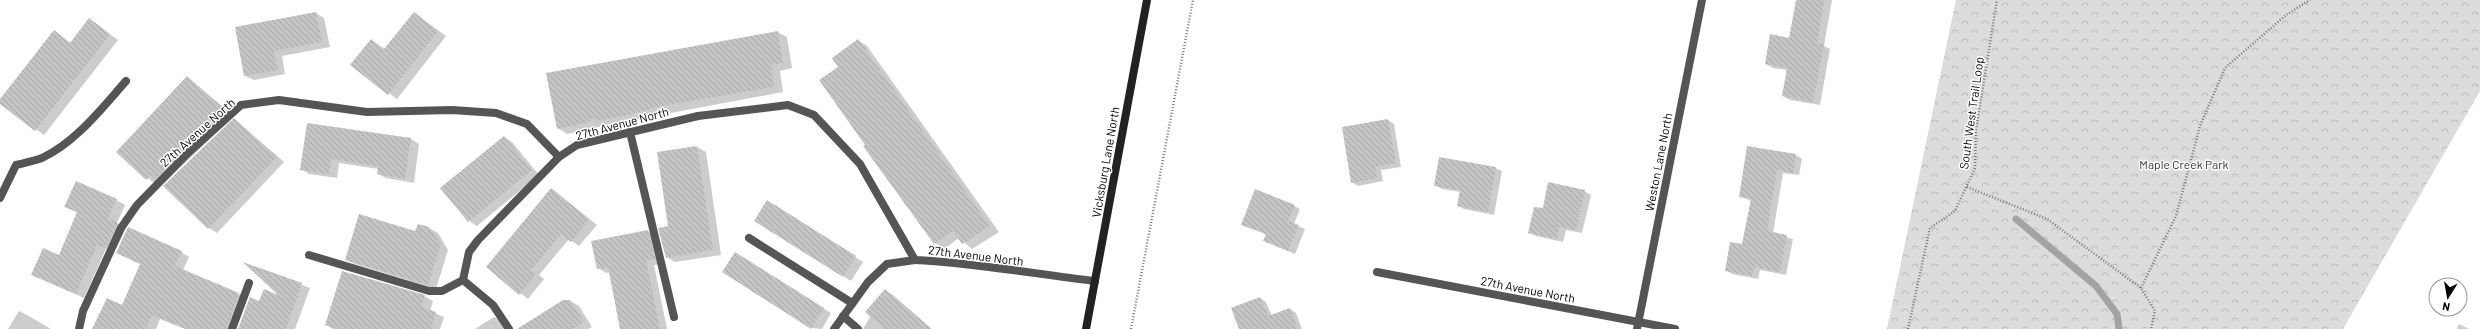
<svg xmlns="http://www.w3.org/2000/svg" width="2480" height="329" font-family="Barlow,sans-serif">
  <defs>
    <pattern id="park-crowns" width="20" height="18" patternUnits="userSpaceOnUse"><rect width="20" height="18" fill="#dcdcdc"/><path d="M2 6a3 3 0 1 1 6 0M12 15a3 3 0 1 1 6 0" fill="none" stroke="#bbb"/></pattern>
    <pattern id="building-back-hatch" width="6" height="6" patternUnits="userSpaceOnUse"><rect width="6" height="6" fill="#c4c4c4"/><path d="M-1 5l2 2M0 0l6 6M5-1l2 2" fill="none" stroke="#a7a7a7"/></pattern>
  </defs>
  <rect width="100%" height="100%" fill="#fff"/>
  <path fill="url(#park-crowns)" d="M1956,0H2480V91L2343,329H1887Z"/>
  <g fill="#0003">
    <path d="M1797,0H1832L1824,46L1830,49L1820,105L1790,100L1783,96L1788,70L1773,68L1766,64L1790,39Z"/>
    <path d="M316,13L324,18L330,47L282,56L285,74L254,80L245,76Z"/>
    <path d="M414,13L446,36L397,99L352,65L371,40L385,50Z"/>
    <path d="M90,20L118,40L44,135L0,103V101L54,31L72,44Z"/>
    <path d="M777,32L787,37L792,68L780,71L783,92L607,125L603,124L599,127L567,134L558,128Z"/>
    <path d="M858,40L867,46L999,232L972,249L959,238L944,249L935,243L866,146Z"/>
    <path d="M187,77L234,116L164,183L155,184L118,152Z"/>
    <path d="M235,120L284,162L217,233L209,228Z"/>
    <path d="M1388,120L1394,124L1401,167L1381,170L1383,181L1358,186L1352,182Z"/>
    <path d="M308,124L411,139L419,144L414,183L386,178L378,174L379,169L339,163L337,178L309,174L301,169Z"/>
    <path d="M504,137L512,142L539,175L477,226L469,221Z"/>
    <path d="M697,147L706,152L721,255L675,262L666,257L669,226L658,153Z"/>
    <path d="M1796,155L1802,159L1799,175L1783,173L1773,233L1793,239L1786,275L1760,270L1758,279L1732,274L1726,270L1743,245L1751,201L1740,196Z"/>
    <path d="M1495,168L1502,171L1494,215L1464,209L1458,206L1461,192L1442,189L1435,185Z"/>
    <path d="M552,189L597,225L579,246L569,239L539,275L544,279L528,299L487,267Z"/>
    <path d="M1584,191L1591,195L1582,233L1566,230L1563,242L1536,236L1530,233L1544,210Z"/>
    <path d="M116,200L125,205L117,223L126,228L114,252L106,249L84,298L41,279L59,256L78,213L66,207Z"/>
    <path d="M775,206L863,262L851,281L843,276Z"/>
    <path d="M1294,206L1300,209L1294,224L1305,229L1295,254L1271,244L1267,235L1242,224Z"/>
    <path d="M429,228L438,233L448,250L436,289L355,264L346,260Z"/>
    <path d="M647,231L656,235L662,264L654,265L667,329H621L610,272L606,273L598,268Z"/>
    <path d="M181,252L189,257L183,270L247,298L236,329H185L160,319L156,329H104L122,306L141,264L117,253Z"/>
    <path d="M743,258L831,313L822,329L811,328Z"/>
    <path d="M247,264L310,288L295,329H239L260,303L282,298Z"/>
    <path d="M885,291L893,295L932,329H863Z"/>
    <path d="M424,296L433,301L430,311L444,317L440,329H333L326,325Z"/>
    <path d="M1260,298L1266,302L1272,316L1290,309L1296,313L1302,329H1241Z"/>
    <path d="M570,301L579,306L592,327L588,329H519Z"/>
    <path d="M19,311L27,315L51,329H8Z"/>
    <path d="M494,317L502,322L505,327L504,329H475Z"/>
    <path d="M2459,324L2469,329H2457Z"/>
  </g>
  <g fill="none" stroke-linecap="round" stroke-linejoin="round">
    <path stroke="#a3a3a3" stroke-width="7" d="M2016,219L2096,286L2117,314L2119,329"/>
  </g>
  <g fill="url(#building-back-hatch)">
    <path d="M1796,0H1824L1817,43L1824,44L1813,102L1782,96L1787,68L1765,64L1770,34L1789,38Z"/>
    <path d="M316,12L322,42L274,51L278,70L244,76L235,27Z"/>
    <path d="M414,12L438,31L388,95L350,65L371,39L384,49Z"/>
    <path d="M89,18L110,34L35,131L0,104V99L54,30L70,43Z"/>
    <path d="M778,31L783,63L771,65L774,87L661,106L624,116L596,121L594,118L589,122L557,129L546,73Z"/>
    <path d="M858,39L990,226L962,244L953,231L934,244L863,146L865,145L819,80L838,67L832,58Z"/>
    <path d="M187,76L226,111L155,179L151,175L146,180L116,152Z"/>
    <path d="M234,118L277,157L208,229L163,186Z"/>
    <path d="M1388,119L1396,163L1375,167L1377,178L1351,183L1342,127Z"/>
    <path d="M307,123L411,138L405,179L377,174L378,166L331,159L329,174L300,170Z"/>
    <path d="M504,136L532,170L468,222L440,188Z"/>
    <path d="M697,146L713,250L666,258L658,228L668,226L657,152Z"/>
    <path d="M1747,146L1796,154L1793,173L1777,170L1767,231L1787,235L1780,272L1754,267L1752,276L1725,271L1730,242L1742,244L1751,199L1739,197Z"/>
    <path d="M1439,157L1496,167L1488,212L1457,206L1460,190L1434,186Z"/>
    <path d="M76,181L117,199L108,218L118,223L106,248L97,245L76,294L31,275L43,248L59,255L77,212L64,207Z"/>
    <path d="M1548,182L1585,190L1576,230L1559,227L1557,239L1528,233L1534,207L1543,208Z"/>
    <path d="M551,188L589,219L571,242L561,234L531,270L536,274L519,295L486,267Z"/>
    <path d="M1255,189L1295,205L1288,221L1299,225L1288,251L1263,241L1266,234L1241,225Z"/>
    <path d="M767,200L856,256L843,277L754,221Z"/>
    <path d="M359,214L415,231L418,224L429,227L441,244L428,285L345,260Z"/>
    <path d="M128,227L182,251L175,266L239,293L227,329H186L152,315L146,329H92L107,298L122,305L140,264L116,253Z"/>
    <path d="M648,230L655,259L646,260L660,329H620L608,267L597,269L591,241Z"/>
    <path d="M735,252L824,308L811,329L722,272Z"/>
    <path d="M243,262L302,283L286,329H238L250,297L259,301L264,289L278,295Z"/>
    <path d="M342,271L425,295L421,307L436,312L431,329H337L325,325Z"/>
    <path d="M885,289L931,329H885L865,312Z"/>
    <path d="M1260,297L1268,316L1290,308L1298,329H1239L1231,308Z"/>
    <path d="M563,300H570L584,322L572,329H517Z"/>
  </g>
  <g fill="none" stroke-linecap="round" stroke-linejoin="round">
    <g stroke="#777" stroke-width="2.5" stroke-dasharray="1 2" stroke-linecap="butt">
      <path d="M1967,187L2047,219L2141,288L2155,311L2151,329"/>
      <path d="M2141,288L2176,216L2200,126L2225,68L2286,15L2310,0"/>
      <path d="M1131,329L1193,0"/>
      <path d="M1908,329L1930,228L1955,211L1975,168L1976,130L1997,0"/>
    </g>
    <g stroke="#555" stroke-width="8">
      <path d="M630,132L674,317"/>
      <path d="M0,198L16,165C24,163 34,161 42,158C76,142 102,108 126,81"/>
      <path d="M749,238L852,303"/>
      <path d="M309,255L429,291H442L463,280L493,305L509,329"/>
      <path d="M463,280L469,252L478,240L559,157"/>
      <path d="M843,316L858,329"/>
      <path d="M232,329L249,283"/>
    </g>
    <g stroke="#555" stroke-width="8">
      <path d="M1377,272L1675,329"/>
      <path d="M79,329L83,311L121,228L137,205L188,153L241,105L279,100L367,112L452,110L496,113L527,124L559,157L577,145L698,116L788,105L814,115L860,164L915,260C975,263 1035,274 1095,281"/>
      <path d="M834,329L868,282L887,264L915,260"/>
      <path d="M1637,329L1702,0"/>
    </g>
    <path stroke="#222" stroke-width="8" d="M1086,329L1147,0"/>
  </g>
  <g text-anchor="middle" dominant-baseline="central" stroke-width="3" stroke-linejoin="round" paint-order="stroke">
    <g font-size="12" fill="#000" stroke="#fff">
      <text transform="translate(1971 113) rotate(-82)">South West Trail Loop</text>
      <text transform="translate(622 123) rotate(-15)">27th Avenue North</text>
      <text transform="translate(197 132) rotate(-42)">27th Avenue North</text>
      <text transform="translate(1105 162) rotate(-80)">Vicksburg Lane North</text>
      <text transform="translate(1658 162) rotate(-79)">Weston Lane North</text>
      <text transform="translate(976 255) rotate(7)">27th Avenue North</text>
      <text transform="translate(1528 289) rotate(11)">27th Avenue North</text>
    </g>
    <g font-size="12" fill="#333" stroke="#fff">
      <text x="2184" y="164">Maple Creek Park</text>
    </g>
  </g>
  <g transform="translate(2448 297) rotate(191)"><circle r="19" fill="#ffffff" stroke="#999999"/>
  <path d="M0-3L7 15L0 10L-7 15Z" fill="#000000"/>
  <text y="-6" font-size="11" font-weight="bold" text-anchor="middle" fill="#000000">N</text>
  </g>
</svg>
